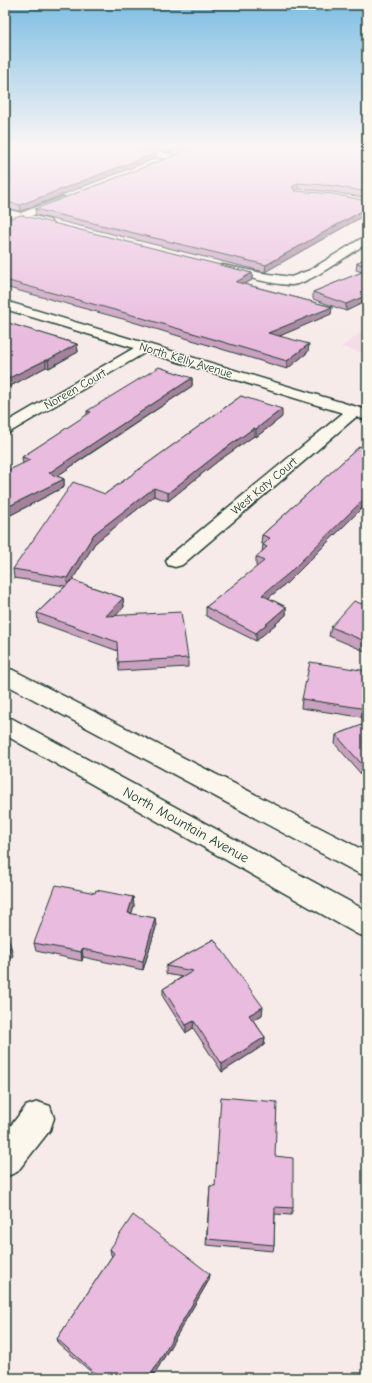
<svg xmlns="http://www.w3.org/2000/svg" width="372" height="1383" font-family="'Comic Neue',sans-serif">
  <rect width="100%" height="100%" fill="#f7ebe9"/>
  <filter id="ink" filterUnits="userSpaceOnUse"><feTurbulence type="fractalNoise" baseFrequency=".025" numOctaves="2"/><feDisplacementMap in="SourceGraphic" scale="8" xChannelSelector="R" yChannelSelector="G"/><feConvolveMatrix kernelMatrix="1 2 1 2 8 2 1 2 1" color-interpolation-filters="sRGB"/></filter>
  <g filter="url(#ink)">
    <path fill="#f3dde6" d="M367,328V354L341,347Z"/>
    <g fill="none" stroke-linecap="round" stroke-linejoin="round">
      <g stroke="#1f3d34" stroke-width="3">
        <g id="minor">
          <path d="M108,145H126L172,154L176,157L172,160L112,148Z"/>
          <path d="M5,209L50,220L51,222L46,225L5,215Z"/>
          <path d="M367,235V243C351,253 309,284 292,285C272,285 239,275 219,270L217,268L219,266L223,265L262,273L291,277L310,270Z"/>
          <path d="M5,301L367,410V420L356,417L182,565L175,567L168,565L166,561L168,557L343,413L146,352L10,432L5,434V423L134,348L5,309Z"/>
          <path d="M38,1102L50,1106L54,1118L50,1130L17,1172L5,1177V1133L26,1106Z"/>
        </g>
      </g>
      <g stroke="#1f3d34" stroke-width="3">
        <g id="major">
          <path d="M63,197L68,200L66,202L5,226V219Z"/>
          <path d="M5,668L13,670L367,852V876L358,873L5,684Z"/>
          <path d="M5,717L13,719L367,911V937L357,934L5,735Z"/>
        </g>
      </g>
      <use href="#minor" fill="#fbf7ec" fill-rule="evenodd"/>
      <use href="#major" fill="#fbf7ec" fill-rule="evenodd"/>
    </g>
    <g fill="#c8a1bf" stroke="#1f3d34">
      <path d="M5,145L156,158L21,211L5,208Z"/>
      <path d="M135,145H190L172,152Z"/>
      <path d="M367,145V198L333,192L298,189L295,190L265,272L36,215L35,209L173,156Z"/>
      <path d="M5,220L252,273V280L244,284L332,307L331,314L279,336L308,352L287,369L123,319L5,287Z"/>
      <path d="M367,257V301L346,311L313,299V292L362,272L356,270L357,263Z"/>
      <path d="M5,322L77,344L78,352L49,368L46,367L5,389Z"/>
      <path d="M192,378V386L57,476L64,479V487L5,518V472L23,464L22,457L87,415V411Z"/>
      <path d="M241,396L282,417L256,437L254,436L218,461L168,501L154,496L95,543L72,580L123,598L124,607L116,615L188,658V667L119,671L118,651L38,622L37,613L65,586L14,578L13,569L105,494Z"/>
      <path d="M360,446L287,583L268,598L286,607V615L256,641L206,616V607L257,567L256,566V557L262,552L263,545V544L261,543L262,535Z"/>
      <path d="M367,598V652L329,636L331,627L362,604Z"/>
      <path d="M367,671V718L301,708L302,699Z"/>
      <path d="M367,723V781L335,744L336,735Z"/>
      <path d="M95,893L133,897L134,906L131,914L155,918L156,927L143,970L83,957L82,961L36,951L34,943Z"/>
      <path d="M214,939L262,1015L253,1020L265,1037L264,1045L222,1072L193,1028L186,1033L163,997V989L182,977L166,974V966Z"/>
      <path d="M275,1156L293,1208L291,1215L275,1214L274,1245L273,1251L206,1245L210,1186H215Z"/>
      <path d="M110,1249L210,1274L209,1280L152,1378H98L59,1344L57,1339L112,1256L111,1255Z"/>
    </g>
    <g fill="#a3839b" stroke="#1f3d34">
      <path d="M176,145H190L172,152V147Z"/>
      <path d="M156,153V158L21,211L20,205Z"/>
      <path d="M298,183V189L292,193V187Z"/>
      <path d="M367,208V214L265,272L266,265Z"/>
      <path d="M5,211H6V217L5,218Z"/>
      <path d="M252,273V280L236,289V282Z"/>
      <path d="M367,295V301L346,311V304Z"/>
      <path d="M332,307L331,314L268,341V333Z"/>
      <path d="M77,344L78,352L49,368L48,360Z"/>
      <path d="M309,344L308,352L287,369V361Z"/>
      <path d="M46,360V367L5,389V380Z"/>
      <path d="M192,378V386L95,450L50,481L49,473L95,442Z"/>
      <path d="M282,409V417L256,437V429Z"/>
      <path d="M254,428V436L218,461L168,501V493L219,453Z"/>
      <path d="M64,479V487L5,518V508Z"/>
      <path d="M154,488V496L95,543L68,587L67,578L94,534Z"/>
      <path d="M367,496V503L287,583L261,604L262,595Z"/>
      <path d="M123,598L124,607L107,625L106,616Z"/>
      <path d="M286,607V615L256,641V633Z"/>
      <path d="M133,897L134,906L129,922L128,913Z"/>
      <path d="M155,918L156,927L143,970V961Z"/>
      <path d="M11,947L13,956L5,959V949Z"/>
      <path d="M82,949L83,957L82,961L81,952Z"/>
      <path d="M263,1007L262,1015L248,1023L249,1015Z"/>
      <path d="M194,1021L193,1028L186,1033V1025Z"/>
      <path d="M265,1037L264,1045L222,1072V1064Z"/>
      <path d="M210,1274L209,1280L152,1378H149Z"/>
    </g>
    <g fill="#e9bbde" stroke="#1f3d34">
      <path d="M5,145H117L156,153L20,205L5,202Z"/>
      <path d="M163,145H176L172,147Z"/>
      <path d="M196,145H367V192L334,186L298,183L292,187L295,191L333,194L367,201V208L266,265L35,209L173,156Z"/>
      <path d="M21,215L252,273L236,282L332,307L268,333L309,344L287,361L122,312L5,280V220Z"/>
      <path d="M367,257V266L357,263Z"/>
      <path d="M367,270V295L346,304L313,292Z"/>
      <path d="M5,322L77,344L48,360H46L5,380Z"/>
      <path d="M159,367L192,378L95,442L49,473L64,479L5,508V472L30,460L22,457L91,412L87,411Z"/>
      <path d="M241,396L282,409L256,429L254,428L219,453L168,493L154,488L94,534L67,578L13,569L73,482L105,494Z"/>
      <path d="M367,443V496L288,574L262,595L286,607L256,633L206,607L264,561L256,557L267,547L263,545L270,538L262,535L360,446L362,447Z"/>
      <path d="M72,580L123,598L106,616L181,612L188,658L118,662L117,642L37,613Z"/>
      <path d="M367,598V642L331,627L354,601L362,604Z"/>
      <path d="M310,662L367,671V709L302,699Z"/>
      <path d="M367,723V770L336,735Z"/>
      <path d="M56,885L95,893L96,890L133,897L128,913L155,918L143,961L82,949L81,952L34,943Z"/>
      <path d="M5,929L11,947L5,949Z"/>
      <path d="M214,939L263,1007L249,1015L265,1037L222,1064L194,1021L186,1025L163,989L193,971L166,966Z"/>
      <path d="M221,1097L277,1102L275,1156L293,1158V1208L275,1207L274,1245L207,1239L210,1186H215Z"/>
      <path d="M133,1215L210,1274L149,1378H101L57,1339L114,1253L110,1249Z"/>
      <path d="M5,1370L14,1378H5Z"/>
    </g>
  </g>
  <linearGradient id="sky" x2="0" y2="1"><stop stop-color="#7dbee3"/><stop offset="0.43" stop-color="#fbf6f5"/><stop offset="1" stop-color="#fbf6f5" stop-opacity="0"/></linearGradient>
  <rect width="372" height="339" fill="url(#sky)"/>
  <g text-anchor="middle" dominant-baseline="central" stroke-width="3" stroke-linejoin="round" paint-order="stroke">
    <g font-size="12" fill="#1f3d34" stroke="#fbf7ec">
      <text transform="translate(186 360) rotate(17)">North Kelly Avenue</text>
      <text transform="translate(75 389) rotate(-30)">Noreen Court</text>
      <text transform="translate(264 486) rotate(-40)">West Katy Court</text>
    </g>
    <g font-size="14" fill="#1f3d34" stroke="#fbf7ec">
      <text transform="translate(186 825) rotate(29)">North Mountain Avenue</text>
    </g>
  </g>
  <rect width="372" height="1383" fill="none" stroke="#fbf7ec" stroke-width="20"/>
  <rect x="10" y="10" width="352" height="1363" fill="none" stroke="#1f3d34" stroke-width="1.5" filter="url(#ink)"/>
</svg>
